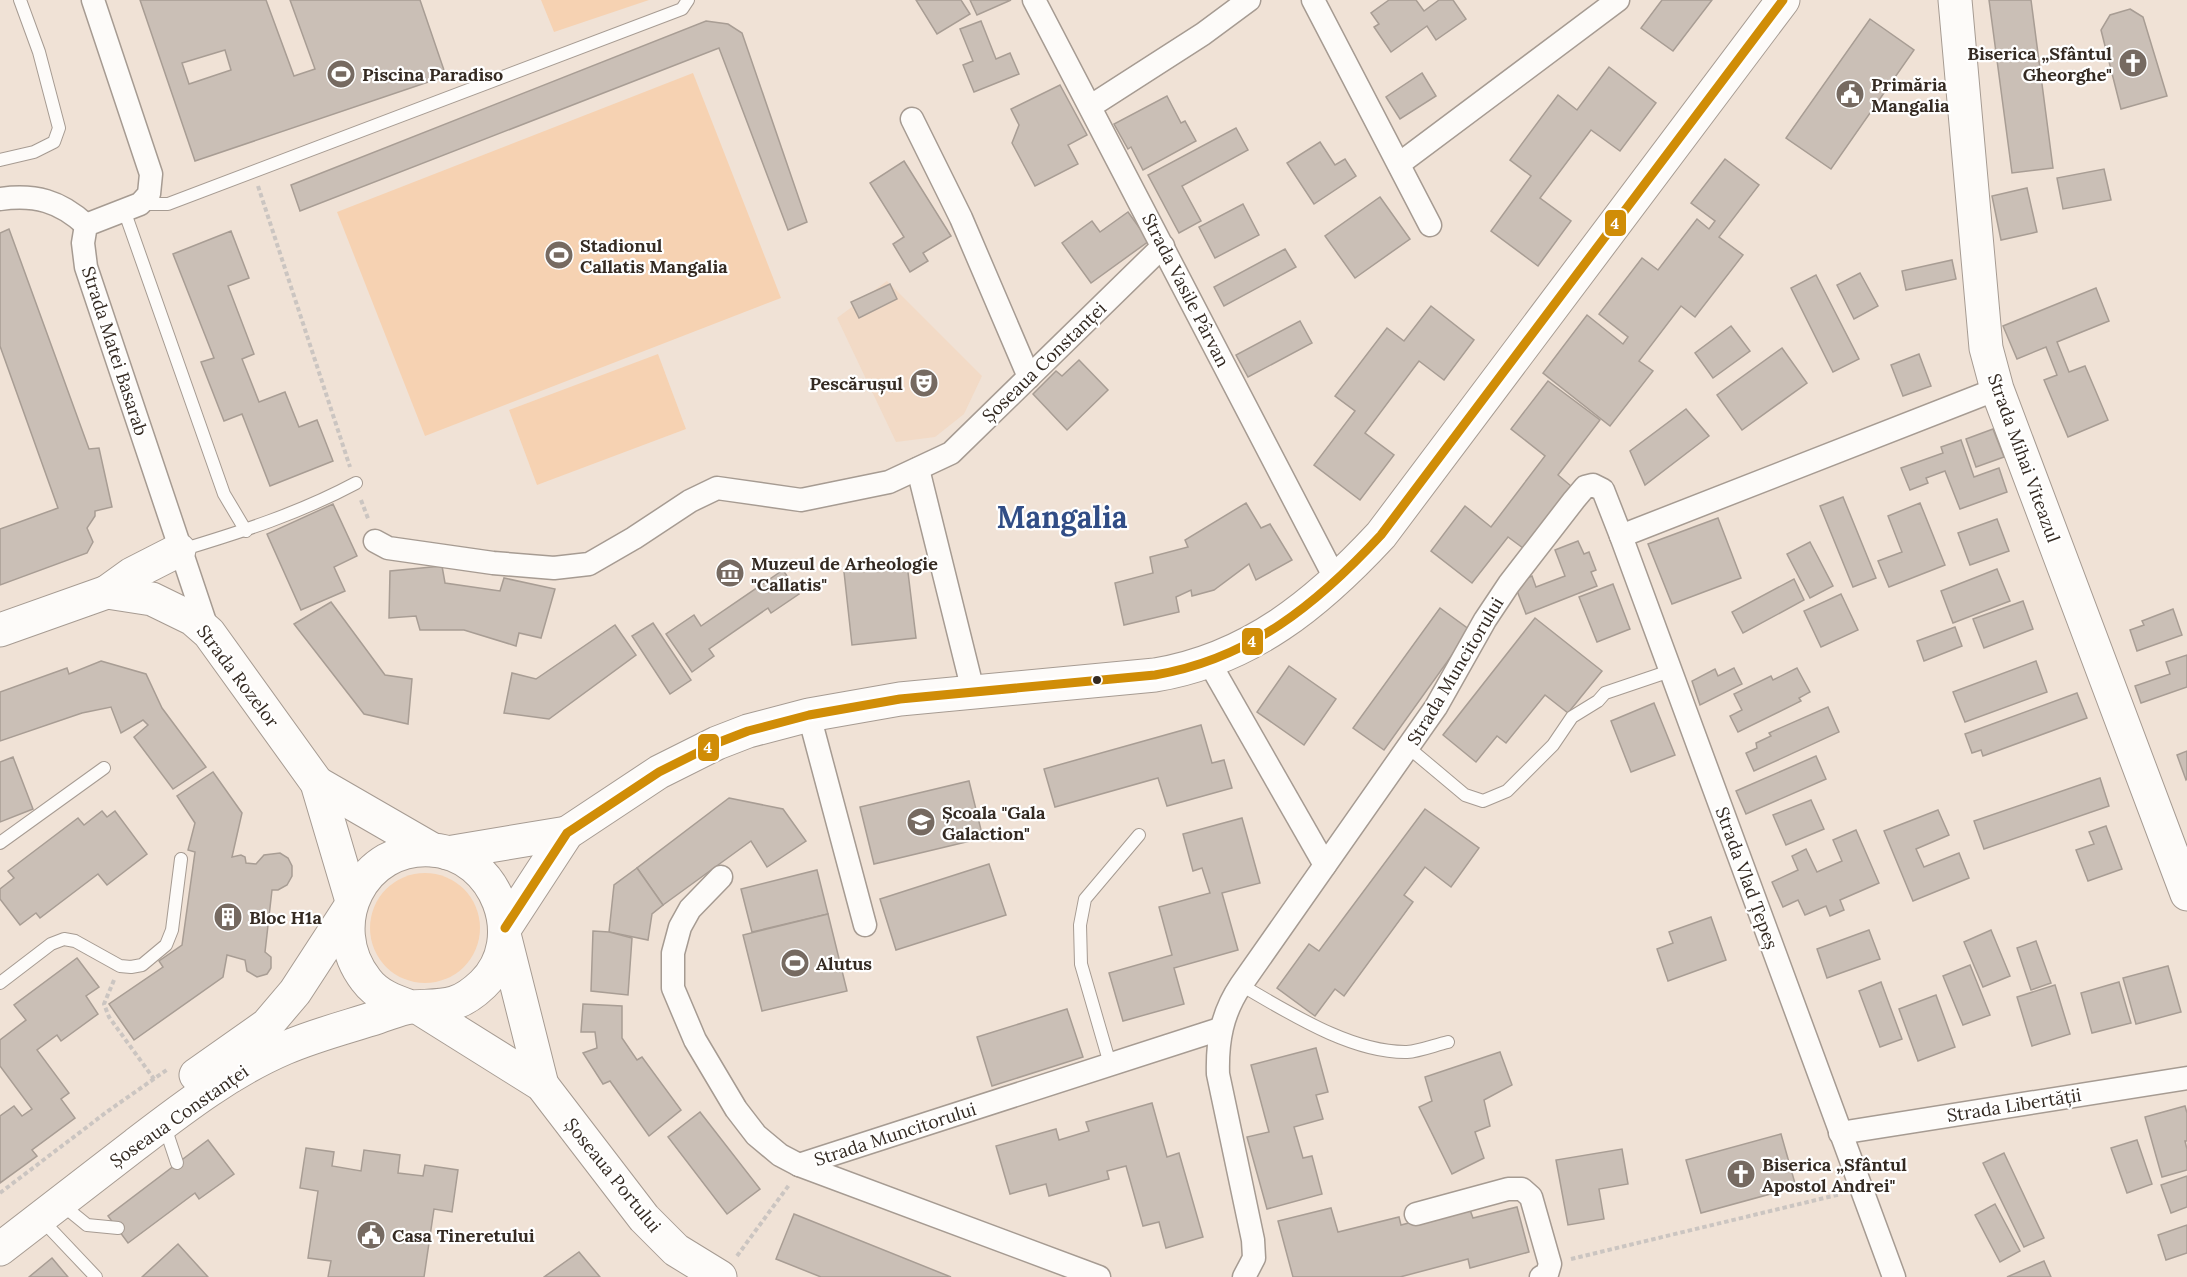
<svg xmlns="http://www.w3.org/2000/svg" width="2187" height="1277" font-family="Lora,serif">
  <rect width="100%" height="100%" fill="#f0e2d6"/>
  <path fill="#f2dac6" d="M887,281L982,376L964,414L935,437L896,442L837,318Z"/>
  <g fill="#f6d2b2">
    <path d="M541,0H649L554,32Z"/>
    <path d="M693,73L781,298L425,436L337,212Z"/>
    <path d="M658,354L686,429L537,485L509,410Z"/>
    <circle cx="425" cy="928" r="55"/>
  </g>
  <g fill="#cabfb6" stroke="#a89d94" stroke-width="1.5" fill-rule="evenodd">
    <path d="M140,0H266L294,76L315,69L290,0H420L446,76L195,161ZM225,50L231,70L189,84L182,63Z"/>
    <path d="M916,0H961L970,14L937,34Z"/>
    <path d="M970,0H1011L977,15Z"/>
    <path d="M1389,0H1416L1424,11L1439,0H1453L1466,19L1436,40L1427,26L1391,52L1374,27L1379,24L1371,13Z"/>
    <path d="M1662,0H1712L1673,51L1641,28Z"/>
    <path d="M1989,0H2031L2053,168L2012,173Z"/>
    <path d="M2130,9L2143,17L2167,96L2121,109L2101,30L2110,15Z"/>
    <path d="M1870,19L1914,50L1831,169L1786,138Z"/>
    <path d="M706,21L728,24L742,33L807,222L788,230L719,48L300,211L291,185Z"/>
    <path d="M981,21L996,59L1010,53L1019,74L974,92L963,65L973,61L960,29Z"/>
    <path d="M1609,67L1656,103L1620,151L1591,130L1540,198L1571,221L1538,266L1491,231L1531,176L1510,160L1558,95L1577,110Z"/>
    <path d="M1422,73L1436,96L1400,119L1386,97Z"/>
    <path d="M1060,85L1087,135L1068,145L1078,164L1035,186L1012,143L1019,125L1011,109Z"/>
    <path d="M1167,96L1181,123L1185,121L1196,141L1143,170L1131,147L1128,149L1114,124Z"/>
    <path d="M1236,128L1248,150L1182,186L1201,221L1179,233L1148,175Z"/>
    <path d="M1320,142L1335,165L1345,159L1356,176L1314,204L1287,163Z"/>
    <path d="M1725,159L1759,185L1719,237L1743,255L1695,317L1681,306L1639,361L1653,371L1610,426L1543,373L1587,315L1623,344L1628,337L1599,314L1642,258L1658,270L1697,219L1709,229L1715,221L1691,203Z"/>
    <path d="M904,161L951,236L923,253L928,261L910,272L893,244L904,237L870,183Z"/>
    <path d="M2104,169L2111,200L2063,209L2057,178Z"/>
    <path d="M2027,188L2037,232L2001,240L1992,196Z"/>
    <path d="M1380,197L1410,239L1355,278L1325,236Z"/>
    <path d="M1243,204L1259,235L1215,258L1199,227Z"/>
    <path d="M1128,212L1149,241L1091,283L1062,243L1092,221L1100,232Z"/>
    <path d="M9,229L89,449L99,448L112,507L95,511V516L87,528L93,542L87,553L0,585V529L58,508L0,346V233Z"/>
    <path d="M231,231L249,278L228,286L254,354L242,359L259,402L285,392L299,427L317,420L333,461L270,486L242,414L224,421L201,362L214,358L173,254Z"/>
    <path d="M1285,249L1296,267L1224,306L1214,287Z"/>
    <path d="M1952,260L1956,279L1906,290L1902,271Z"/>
    <path d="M1860,273L1878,306L1854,319L1837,285Z"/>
    <path d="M1816,275L1859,359L1833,372L1791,288Z"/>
    <path d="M890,284L897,299L859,318L851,302Z"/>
    <path d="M2096,288L2109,321L2057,342L2069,372L2085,366L2108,420L2068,437L2044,380L2057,375L2046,347L2017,359L2003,326Z"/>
    <path d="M1431,306L1474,340L1444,380L1419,361L1365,433L1394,455L1360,500L1314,465L1355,411L1335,396L1387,328L1404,341Z"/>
    <path d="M1300,321L1312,343L1248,377L1236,355Z"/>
    <path d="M1731,326L1750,351L1713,378L1695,353Z"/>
    <path d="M1782,348L1807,383L1742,430L1717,395Z"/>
    <path d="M1919,354L1931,386L1903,396L1891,365Z"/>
    <path d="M1079,360L1108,390L1067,430L1033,394L1056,371L1062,376Z"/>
    <path d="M1548,381L1600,420L1558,475L1571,486L1523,548L1508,537L1472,583L1431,551L1465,506L1491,527L1545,456L1511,429Z"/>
    <path d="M1686,409L1709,436L1645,485L1630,451Z"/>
    <path d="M1993,429L2004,457L1976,467L1966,439Z"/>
    <path d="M1961,440L1974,477L1999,468L2007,492L1960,509L1945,471L1926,478L1928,483L1910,490L1901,468L1943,453L1941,447Z"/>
    <path d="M1843,497L1876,578L1853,587L1820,506Z"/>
    <path d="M1246,503L1261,528L1270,524L1292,560L1256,580L1249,564L1214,590L1192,596L1191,590L1176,597L1179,612L1124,625L1115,583L1153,573L1150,557L1188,547L1185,540Z"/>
    <path d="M1920,503L1945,565L1889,587L1878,561L1902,552L1888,516Z"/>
    <path d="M333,504L357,556L334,567L345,591L301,610L267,534Z"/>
    <path d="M1718,518L1741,578L1672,604L1648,544Z"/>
    <path d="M1997,519L2009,551L1970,565L1958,533Z"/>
    <path d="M1578,541L1584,554L1589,552L1596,570L1591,572L1597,586L1526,614L1514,583L1532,576L1536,587L1565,576L1555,550Z"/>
    <path d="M1810,542L1833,586L1810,598L1787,554Z"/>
    <path d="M907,564L916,638L852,645L844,572Z"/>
    <path d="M442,566L445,583L500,591L504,578L555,589L541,638L519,633L516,646L464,630H420L416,616L389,618L390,571Z"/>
    <path d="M1997,569L2010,601L1953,623L1941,591Z"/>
    <path d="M783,570L799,594L771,613L768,608L709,649L714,656L692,672L666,634L694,615L701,626Z"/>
    <path d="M1794,579L1804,600L1743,633L1732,612Z"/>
    <path d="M1613,584L1630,629L1597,642L1579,597Z"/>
    <path d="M1841,594L1858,630L1821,647L1804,611Z"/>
    <path d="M2023,601L2033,629L1984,648L1973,619Z"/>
    <path d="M331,602L385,675L412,679L408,724L364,714L294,624Z"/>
    <path d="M1440,608L1470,630L1384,750L1353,728Z"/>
    <path d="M2173,609L2182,635L2137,651L2130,630L2144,625L2142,621Z"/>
    <path d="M1535,618L1602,671L1568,713L1545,695L1506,743L1497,736L1476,762L1443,735Z"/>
    <path d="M653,623L691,680L670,694L632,636Z"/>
    <path d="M615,625L636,655L549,719L504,713L512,673L536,679Z"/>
    <path d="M1955,627L1962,646L1924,661L1917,641Z"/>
    <path d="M2187,655V687L2141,703L2135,686L2170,674L2166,662Z"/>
    <path d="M101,661L146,674L162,708L206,767L173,789L134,737L148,725L143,720L121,733L111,707L82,713L0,741V692L67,668L69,674Z"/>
    <path d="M2036,661L2047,692L1965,722L1953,692Z"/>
    <path d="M1289,666L1336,699L1304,745L1257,712Z"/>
    <path d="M1734,668L1742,684L1700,705L1692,681L1715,669L1718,676Z"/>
    <path d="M1797,668L1810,692L1799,698L1801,701L1738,732L1730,716L1742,710L1734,694L1771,676L1773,680Z"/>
    <path d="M2077,693L2087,718L1983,756L1981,750L1972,753L1965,734Z"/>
    <path d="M1654,703L1675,755L1631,772L1611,721Z"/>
    <path d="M1828,707L1839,732L1754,771L1746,753L1757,748L1756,743L1771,736L1769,733Z"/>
    <path d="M1201,725L1212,763L1224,760L1232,788L1167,806L1158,778L1055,807L1044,769Z"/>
    <path d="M2187,751V779L2186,780L2177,755Z"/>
    <path d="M1816,756L1826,779L1746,814L1736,791Z"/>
    <path d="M13,757L33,809L0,822V762Z"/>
    <path d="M213,772L242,813L232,857L241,855L245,857L246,863L256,864L264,855L280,853L288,858L292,866V876L287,885L278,890H272L265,952L271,957V968L267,974L257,977L247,971L245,960L227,955L223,977L134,1040L109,1004L163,967L159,961L182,945L195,852L188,850L195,823L177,796Z"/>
    <path d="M2100,778L2109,806L1984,849L1974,821Z"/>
    <path d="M969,781L983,838L874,864L860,807Z"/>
    <path d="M729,798L783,809L806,841L767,867L751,841L663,905L637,868Z"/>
    <path d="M1811,800L1824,829L1786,845L1773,815Z"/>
    <path d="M1425,809L1479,848L1451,887L1425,867L1404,895L1413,902L1344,996L1335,989L1315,1016L1277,988L1309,944L1319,951Z"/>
    <path d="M1938,810L1949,835L1916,849L1924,867L1959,853L1969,878L1913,901L1884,831Z"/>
    <path d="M102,811L107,817L115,811L147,854L107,885L98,874L40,918L36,913L20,925L0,899V889L14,878L8,871L78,818L84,825Z"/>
    <path d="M1242,818L1260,883L1222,893L1238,950L1174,968L1184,1004L1123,1021L1109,973L1172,955L1159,907L1210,893L1202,868L1193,871L1183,834Z"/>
    <path d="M2106,826L2122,869L2088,881L2076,850L2094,844L2089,832Z"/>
    <path d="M1856,830L1879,883L1840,900L1844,910L1830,916L1826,906L1805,915L1798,900L1783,907L1772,882L1798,870L1792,856L1806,849L1817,872L1842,861L1833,840Z"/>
    <path d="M989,864L1006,915L896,950L880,899Z"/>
    <path d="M637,868L663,905L652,914L648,940L609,932L614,885Z"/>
    <path d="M817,870L828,914L752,932L741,889Z"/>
    <path d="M828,914L847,991L762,1011L743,935Z"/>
    <path d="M1711,917L1726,960L1668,981L1657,949L1673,943L1669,932Z"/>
    <path d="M1869,930L1880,959L1827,978L1817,949Z"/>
    <path d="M1991,930L2010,976L1983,987L1964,942Z"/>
    <path d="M593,931L609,932L632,938L628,995L591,991Z"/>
    <path d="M2036,941L2051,983L2031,990L2017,948Z"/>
    <path d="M77,958L99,987L86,996L98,1014L61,1041L57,1035L37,1050L69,1093L61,1099L75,1118L32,1150L37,1156L0,1183V1116L14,1106L22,1116L32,1109L0,1066V1040L26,1020L14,1005Z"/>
    <path d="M1970,965L1990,1015L1963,1025L1943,976Z"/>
    <path d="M2168,966L2181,1012L2136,1024L2123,978Z"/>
    <path d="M1881,982L1902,1039L1880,1047L1859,991Z"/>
    <path d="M2119,982L2131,1023L2092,1033L2081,993Z"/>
    <path d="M2055,985L2070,1034L2032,1046L2017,997Z"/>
    <path d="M1936,995L1955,1047L1918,1061L1899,1009Z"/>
    <path d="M583,1004L622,1006V1038L637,1060L642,1057L681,1110L649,1136L610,1081L603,1084L583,1053L597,1048L595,1032H581Z"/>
    <path d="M1067,1009L1083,1057L992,1086L977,1037Z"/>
    <path d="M1316,1048L1328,1092L1316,1095L1323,1119L1294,1127L1303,1158L1312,1156L1322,1194L1267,1209L1247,1137L1269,1132L1251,1065Z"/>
    <path d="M1500,1052L1512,1085L1484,1100L1490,1126L1475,1132L1484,1158L1452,1174L1419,1107L1432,1101L1425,1077Z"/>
    <path d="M1152,1103L1167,1157L1179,1153L1203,1237L1166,1248L1159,1222L1143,1226L1126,1166L1107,1171L1109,1179L1049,1196L1046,1184L1010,1194L996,1146L1056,1129L1059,1140L1089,1131L1086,1122Z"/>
    <path d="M2185,1106L2187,1113V1141H2185L2187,1149V1170L2162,1177L2145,1117Z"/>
    <path d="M700,1112L760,1189L727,1214L668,1137Z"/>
    <path d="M1781,1134L1796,1187L1701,1213L1686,1160Z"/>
    <path d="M208,1140L234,1174L199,1199L195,1193L128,1243L108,1216Z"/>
    <path d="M2137,1140L2152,1184L2127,1193L2111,1148Z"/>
    <path d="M306,1148L334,1152L332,1166L361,1171L364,1150L400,1155L398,1173L423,1176L425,1165L458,1170L452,1212L434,1209L424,1277H328L331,1261L308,1258L318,1191L300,1188Z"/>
    <path d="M1622,1149L1628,1184L1599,1189L1604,1219L1568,1225L1556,1160Z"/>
    <path d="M2004,1153L2044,1238L2024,1247L1983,1163Z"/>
    <path d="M2187,1176V1207L2171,1213L2161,1185Z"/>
    <path d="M1995,1204L2020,1251L2000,1262L1975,1215Z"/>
    <path d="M1469,1207L1473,1218L1517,1207L1529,1252L1470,1268L1468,1259L1400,1277H1293L1278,1221L1331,1208L1338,1232L1399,1217L1401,1225Z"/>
    <path d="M794,1214L951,1277H821L776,1259Z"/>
    <path d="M2187,1225V1253L2166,1260L2158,1235Z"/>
    <path d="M178,1244L208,1277H142Z"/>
    <path d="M579,1252L600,1277H544Z"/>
    <path d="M52,1258L68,1277H29Z"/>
    <path d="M2044,1261L2051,1277H2007Z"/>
  </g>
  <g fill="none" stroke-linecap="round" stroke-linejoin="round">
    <g stroke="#a69b92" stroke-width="14">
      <g id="lane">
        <path d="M0,160L34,152L54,142L59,128L39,52L20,0"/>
        <path d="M140,204H168L682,9L688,0"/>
        <path d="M124,210L224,494L246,531"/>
        <path d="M181,550C241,532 300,513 356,483"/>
        <path d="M1409,748L1465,795L1483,801L1507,791L1553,745L1572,717L1598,701L1605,693L1670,671"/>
        <path d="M0,843L104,768"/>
        <path d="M0,983L51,944L64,939L75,941L120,966L131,967L142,965L166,945L172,930L181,859"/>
        <path d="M1241,985C1288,1012 1351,1053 1407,1052C1420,1051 1435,1045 1448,1042"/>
        <path d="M1110,1064L1081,964L1080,925L1085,899L1139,835"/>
        <path d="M164,1124L177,1163"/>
        <path d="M60,1203L87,1225L118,1228"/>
        <path d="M41,1219L96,1277"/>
      </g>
    </g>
    <g stroke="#a69b92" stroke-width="25">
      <g id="street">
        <path d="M93,0L151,174L149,194L140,204L86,225L83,243L86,267L208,631"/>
        <path d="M1034,0L1337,582"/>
        <path d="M1313,0L1430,225"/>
        <path d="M1091,106L1203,34L1249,0"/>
        <path d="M912,119L961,218L1029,377"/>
        <path d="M1399,164L1618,0"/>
        <path d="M0,199C35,194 60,201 86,225"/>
        <path d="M918,469L973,691"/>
        <path d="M1621,536L1997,389"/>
        <path d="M375,541L388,548L493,563L554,568L589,564L634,538L690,501L717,488L801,500L889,482L951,453L1163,246"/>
        <path d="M1209,662L1325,865"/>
        <path d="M809,715L865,925"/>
        <path d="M721,877L690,909L680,927L673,953V988L695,1040L736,1109L756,1135L780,1155L799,1165L1099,1277"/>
        <path d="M1840,1133L2187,1078"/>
        <path d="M799,1165L1220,1029"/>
        <path d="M1416,1214L1508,1189H1522L1531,1197L1550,1264L1547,1274L1541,1277"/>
        <path d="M1244,1277L1254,1258L1253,1240L1218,1074C1217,1041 1222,1013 1241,985L1436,707L1485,620L1509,584L1574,500L1585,487L1593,485L1603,490L1621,536L1894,1277"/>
      </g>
    </g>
    <g stroke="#a69b92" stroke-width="35">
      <g id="secondary">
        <path d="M1955,0L1986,348L1997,389L2187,894"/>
        <path d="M107,592L132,574L179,550"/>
        <path d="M0,630L107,592L152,599L193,619L209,633L317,783L352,901"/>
        <path d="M317,783L433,850"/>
        <path d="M447,853L567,833"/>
        <path d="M505,928L567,833L659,772L717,743L748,731L809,715L900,699L1155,675C1250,659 1317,604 1381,535L1783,0"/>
      </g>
    </g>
    <g stroke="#a69b92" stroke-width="35">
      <g id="primary">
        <path d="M505,938L542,1085"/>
        <path d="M419,1008L542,1085L644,1218L676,1250L720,1277"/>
        <path d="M196,1075L267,1025L295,992L349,909"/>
        <path d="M0,1249C45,1214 91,1179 136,1144C183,1108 231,1071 285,1048C315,1035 347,1027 378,1017C388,1014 401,1008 411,1007C443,1005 457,1009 483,984C529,939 496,855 433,850C362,844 323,925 366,980C377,995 394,1001 411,1007"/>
      </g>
    </g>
    <g stroke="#cbc5c1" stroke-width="4" stroke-dasharray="4.5 3" stroke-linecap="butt">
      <path d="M258,186L350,467"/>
      <path d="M361,500L369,521"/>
      <path d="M114,980L104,1004L109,1017L154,1079"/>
      <path d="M0,1193L108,1111L168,1069"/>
      <path d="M737,1256L789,1185"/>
      <path d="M1571,1259L1841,1194"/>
    </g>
    <use href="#lane" stroke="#fdfbf9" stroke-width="12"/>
    <use href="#street" stroke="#fdfbf9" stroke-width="22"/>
    <use href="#secondary" stroke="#fdfbf9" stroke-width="33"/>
    <use href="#primary" stroke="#fdfbf9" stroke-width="33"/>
    <g stroke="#fff" stroke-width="14">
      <path id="bus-1" d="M505,928L567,833L659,772L717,743L748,731L809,715L900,699L1155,675C1250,659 1317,604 1381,535L1783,0"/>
    </g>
    <use href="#bus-1" stroke="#d08d07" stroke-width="9"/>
  </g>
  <defs>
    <g id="church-disc" transform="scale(1.5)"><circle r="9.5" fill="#766a61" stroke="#fff"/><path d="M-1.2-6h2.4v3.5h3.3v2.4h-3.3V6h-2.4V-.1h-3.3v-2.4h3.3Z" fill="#fff"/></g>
    <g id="stadium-disc" transform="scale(1.5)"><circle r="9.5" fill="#766a61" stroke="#fff"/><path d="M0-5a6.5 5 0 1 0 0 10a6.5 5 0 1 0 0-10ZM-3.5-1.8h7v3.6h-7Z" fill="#fff"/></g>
    <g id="civic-disc" transform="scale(1.5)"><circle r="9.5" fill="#766a61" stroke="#fff"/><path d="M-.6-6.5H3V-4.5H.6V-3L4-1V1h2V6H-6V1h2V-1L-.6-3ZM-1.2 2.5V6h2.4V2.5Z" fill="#fff"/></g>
    <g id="theatre-disc" transform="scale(1.5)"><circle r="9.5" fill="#766a61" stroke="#fff"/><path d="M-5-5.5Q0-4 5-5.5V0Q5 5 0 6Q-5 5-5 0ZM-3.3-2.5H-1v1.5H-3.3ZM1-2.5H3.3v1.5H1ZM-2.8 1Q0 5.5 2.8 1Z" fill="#fff"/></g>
    <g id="museum-disc" transform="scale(1.5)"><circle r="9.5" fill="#766a61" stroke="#fff"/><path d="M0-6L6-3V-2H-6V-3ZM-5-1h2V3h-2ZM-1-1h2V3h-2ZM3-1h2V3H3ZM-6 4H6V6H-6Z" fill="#fff"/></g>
    <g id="school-disc" transform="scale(1.5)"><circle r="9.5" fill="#766a61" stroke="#fff"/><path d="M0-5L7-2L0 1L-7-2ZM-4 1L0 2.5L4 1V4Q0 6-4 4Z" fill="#fff"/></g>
    <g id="building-disc" transform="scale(1.5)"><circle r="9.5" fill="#766a61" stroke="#fff"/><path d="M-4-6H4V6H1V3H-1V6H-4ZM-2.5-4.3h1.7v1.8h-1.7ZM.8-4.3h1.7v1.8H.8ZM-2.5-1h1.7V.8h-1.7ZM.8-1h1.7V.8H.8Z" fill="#fff"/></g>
  </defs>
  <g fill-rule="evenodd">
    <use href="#church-disc" x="2133" y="63"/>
    <use href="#stadium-disc" x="341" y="74"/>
    <use href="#civic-disc" x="1850" y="94"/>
    <use href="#stadium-disc" x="559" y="255"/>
    <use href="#theatre-disc" x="924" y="383"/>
    <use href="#museum-disc" x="730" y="573"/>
    <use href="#school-disc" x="921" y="822"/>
    <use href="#building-disc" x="228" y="917"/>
    <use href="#stadium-disc" x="795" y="963"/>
    <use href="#church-disc" x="1741" y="1174"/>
    <use href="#civic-disc" x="371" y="1235"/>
  </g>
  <circle fill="#342a22" stroke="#fff" stroke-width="2" cx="1097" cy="680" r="5"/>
  <g text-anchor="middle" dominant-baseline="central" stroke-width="4.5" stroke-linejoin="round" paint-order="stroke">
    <g font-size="18" font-weight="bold" fill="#342a22" stroke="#fff" text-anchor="start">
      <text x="2112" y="53" text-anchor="end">Biserica „Sfântul<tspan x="2112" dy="21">Gheorghe"</tspan></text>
      <text x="362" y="74">Piscina Paradiso</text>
      <text x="1871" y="84">Primăria<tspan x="1871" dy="21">Mangalia</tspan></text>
      <text x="580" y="245">Stadionul<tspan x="580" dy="21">Callatis Mangalia</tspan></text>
      <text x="903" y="383" text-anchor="end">Pescărușul</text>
      <text x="751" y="563">Muzeul de Arheologie<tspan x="751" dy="21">"Callatis"</tspan></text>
      <text x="942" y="812">Școala "Gala<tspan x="942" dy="21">Galaction"</tspan></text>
      <text x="249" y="917">Bloc H1a</text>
      <text x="816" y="963">Alutus</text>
      <text x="1762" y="1164">Biserica „Sfântul<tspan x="1762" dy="21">Apostol Andrei"</tspan></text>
      <text x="392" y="1235">Casa Tineretului</text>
    </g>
    <g font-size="18" fill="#342a22" stroke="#fff">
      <text transform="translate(1186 290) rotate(63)">Strada Vasile Pârvan</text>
      <text transform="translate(115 351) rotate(72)">Strada Matei Basarab</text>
      <text transform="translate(1044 362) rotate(-44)">Șoseaua Constanței</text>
      <text transform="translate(2024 458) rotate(70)">Strada Mihai Viteazul</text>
      <text transform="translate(1455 671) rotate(-59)">Strada Muncitorului</text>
      <text transform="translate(238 676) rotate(53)">Strada Rozelor</text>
      <text transform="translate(1747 878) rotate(70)">Strada Vlad Țepeș</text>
      <text transform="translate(2014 1105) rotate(-9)">Strada Libertății</text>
      <text transform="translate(179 1116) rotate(-35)">Șoseaua Constanței</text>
      <text transform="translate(895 1134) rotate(-18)">Strada Muncitorului</text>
      <text transform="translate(613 1175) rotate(51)">Șoseaua Portului</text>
    </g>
    <g font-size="30" font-weight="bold" fill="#314d86" stroke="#fff">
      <text x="1062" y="517">Mangalia</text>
    </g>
  </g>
  <g stroke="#fff" stroke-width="2">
    <rect x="1604" y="209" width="23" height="28" rx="6" fill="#d08d07"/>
    <rect x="1241" y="627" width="23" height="29" rx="6" fill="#d08d07"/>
    <rect x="697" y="733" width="23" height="29" rx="6" fill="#d08d07"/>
  </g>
  <g font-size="16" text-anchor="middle" font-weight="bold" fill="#fff">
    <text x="1615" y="229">4</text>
    <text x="1252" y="647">4</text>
    <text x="708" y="753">4</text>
  </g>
</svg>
